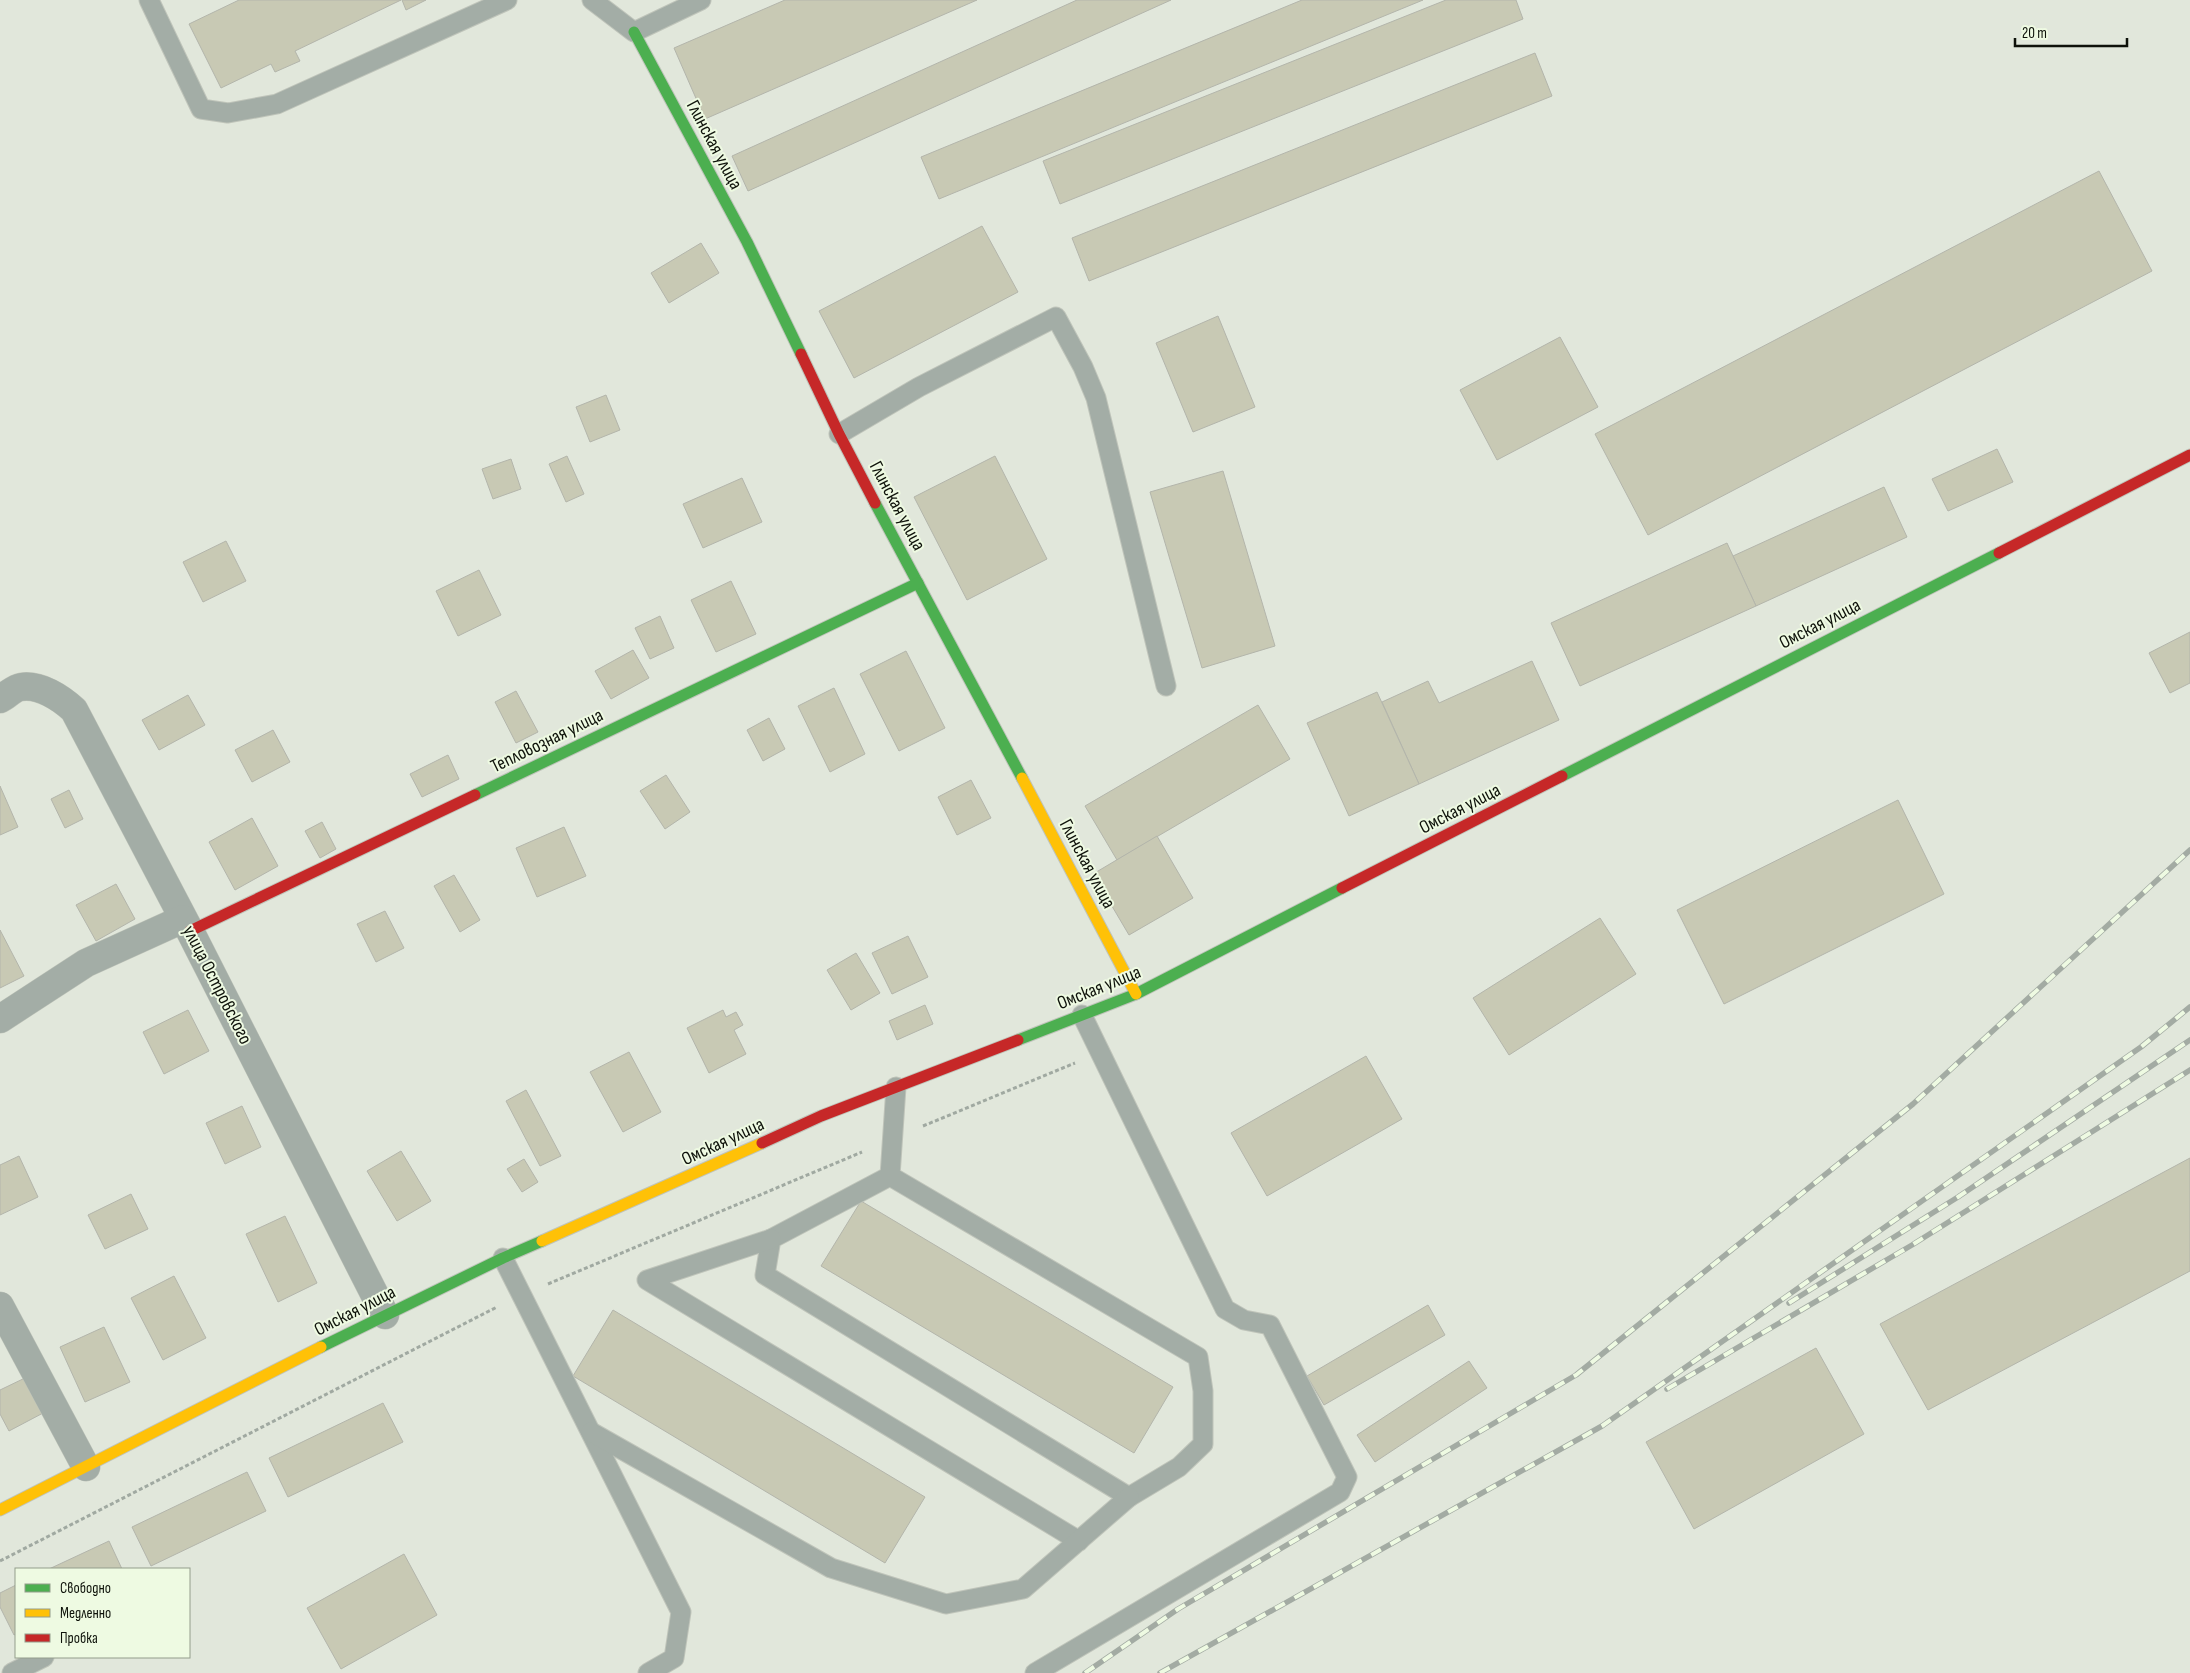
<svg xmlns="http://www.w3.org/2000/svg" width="2190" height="1673" font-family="'Sofia Sans Condensed',sans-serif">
  <rect width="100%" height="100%" fill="#e1e7db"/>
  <g fill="#c8c9b4" stroke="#b3b5ab">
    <path d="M239,0H401L295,51L300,61L275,72L271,64L221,88L189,24Z"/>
    <path d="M402,0H426L406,10Z"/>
    <path d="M785,0H977L705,119L674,48Z"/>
    <path d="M1077,0H1171L748,191L732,156Z"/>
    <path d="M1302,0H1423L939,199L921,157Z"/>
    <path d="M1446,0H1516L1523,19L1060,204L1043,161Z"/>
    <path d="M1535,53L1552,96L1089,281L1072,238Z"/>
    <path d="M2099,171L2152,271L1648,535L1595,434Z"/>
    <path d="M982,226L1018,292L854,378L819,311Z"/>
    <path d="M701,243L719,273L669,303L651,273Z"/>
    <path d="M1218,316L1255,407L1193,432L1156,343Z"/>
    <path d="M1560,337L1598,407L1497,460L1460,390Z"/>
    <path d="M606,395L620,430L590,442L576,407Z"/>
    <path d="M1997,449L2013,482L1948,511L1932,479Z"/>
    <path d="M567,456L584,494L566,502L549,464Z"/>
    <path d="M995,456L1047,559L967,600L914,497Z"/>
    <path d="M511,459L521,489L493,499L482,469Z"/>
    <path d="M1223,471L1275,646L1202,668L1150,492Z"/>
    <path d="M742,478L762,522L703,548L683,504Z"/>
    <path d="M1884,487L1907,537L1756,606L1733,556Z"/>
    <path d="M226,541L246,581L203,602L183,562Z"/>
    <path d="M1727,543L1756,606L1580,686L1551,623Z"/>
    <path d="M479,570L501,615L458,636L436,591Z"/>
    <path d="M731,581L756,634L716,652L691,600Z"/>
    <path d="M660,616L674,648L650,659L635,628Z"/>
    <path d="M2190,632V683L2170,693L2149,653Z"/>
    <path d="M633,650L649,678L611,699L595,671Z"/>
    <path d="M906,651L945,728L899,751L860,674Z"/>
    <path d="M1532,661L1559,720L1419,784L1382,702L1428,681L1439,703Z"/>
    <path d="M834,688L865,754L830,772L798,706Z"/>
    <path d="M516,691L538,732L516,743L495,702Z"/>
    <path d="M1377,692L1419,784L1349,816L1307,723Z"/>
    <path d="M188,695L205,725L159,750L142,720Z"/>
    <path d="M1258,705L1290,759L1117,860L1085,806Z"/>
    <path d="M769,718L785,749L763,761L747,730Z"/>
    <path d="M273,730L290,762L252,782L235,750Z"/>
    <path d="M448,755L459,779L422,797L410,774Z"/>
    <path d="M666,775L690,812L665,829L640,791Z"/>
    <path d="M971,780L991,818L957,835L938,797Z"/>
    <path d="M0,786L18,827L0,835Z"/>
    <path d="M69,790L83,819L65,828L51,799Z"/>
    <path d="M1898,800L1944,894L1724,1004L1677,910Z"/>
    <path d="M252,818L278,866L235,890L209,842Z"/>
    <path d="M322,822L336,849L320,858L305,831Z"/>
    <path d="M564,827L586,876L537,897L516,848Z"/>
    <path d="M1157,836L1193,898L1129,935L1093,874Z"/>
    <path d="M454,875L480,920L460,932L434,886Z"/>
    <path d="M116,884L135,919L96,941L76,905Z"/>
    <path d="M385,911L404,948L376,962L357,924Z"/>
    <path d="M1600,918L1636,974L1509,1055L1473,998Z"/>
    <path d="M0,930L24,976L0,988Z"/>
    <path d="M908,936L928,977L892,994L872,953Z"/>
    <path d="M856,953L880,993L851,1010L827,970Z"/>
    <path d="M925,1005L933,1024L897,1040L889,1021Z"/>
    <path d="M188,1010L209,1051L164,1074L143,1032Z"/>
    <path d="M723,1010L726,1017L736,1012L743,1025L734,1030L746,1054L709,1073L687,1028Z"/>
    <path d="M629,1052L661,1112L623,1132L590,1072Z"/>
    <path d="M1366,1056L1402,1119L1267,1196L1231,1133Z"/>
    <path d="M526,1090L561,1156L540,1166L506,1101Z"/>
    <path d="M242,1106L261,1147L225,1164L206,1123Z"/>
    <path d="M401,1151L431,1201L397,1221L367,1171Z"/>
    <path d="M19,1156L38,1197L0,1215V1165Z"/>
    <path d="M2190,1158V1271L1928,1410L1880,1324Z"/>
    <path d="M524,1159L538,1182L522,1192L507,1169Z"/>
    <path d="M131,1194L148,1229L105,1249L88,1215Z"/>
    <path d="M861,1201L1173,1387L1134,1453L821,1266Z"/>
    <path d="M285,1216L317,1283L278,1302L246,1234Z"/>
    <path d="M174,1276L206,1338L163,1360L131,1298Z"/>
    <path d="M1428,1305L1445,1335L1324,1405L1307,1376Z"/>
    <path d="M613,1310L925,1497L885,1563L573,1376Z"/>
    <path d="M104,1327L130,1382L85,1402L60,1347Z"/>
    <path d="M1816,1348L1864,1434L1694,1529L1646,1442Z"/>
    <path d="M1469,1361L1487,1388L1375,1462L1357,1435Z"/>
    <path d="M27,1377L45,1412L9,1431L0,1414V1390Z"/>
    <path d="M383,1403L403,1442L288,1497L269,1458Z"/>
    <path d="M247,1472L266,1511L151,1566L132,1527Z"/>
    <path d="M109,1541L122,1569H49Z"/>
    <path d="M404,1554L437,1615L341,1669L307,1608Z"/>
    <path d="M16,1585V1634L14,1635L0,1607V1593Z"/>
  </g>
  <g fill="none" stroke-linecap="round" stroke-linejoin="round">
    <g stroke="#bfc4ba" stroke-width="21">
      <g id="lane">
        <path d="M149,0L201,109L228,113L277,104L507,0"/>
        <path d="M592,0L634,32L701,0"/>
        <path d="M839,434L919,387L1056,317L1083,367L1096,398L1166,686"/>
        <path d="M890,1176L771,1239L765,1275L1129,1497L1179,1467L1203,1444V1391L1198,1357L890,1176L896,1087"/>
        <path d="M771,1239L647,1280L1079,1541"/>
        <path d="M503,1258L681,1612L674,1658L648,1673"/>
        <path d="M591,1432L831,1568L946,1604L1023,1589L1129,1497"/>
        <path d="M12,1673L44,1657"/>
        <path d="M1035,1673L1340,1492L1347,1477L1270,1325L1244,1320L1225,1309L1082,1015"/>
      </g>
    </g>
    <g stroke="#bfc4ba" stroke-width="29">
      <g id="street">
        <path d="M0,699C6,696 14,688 21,687C40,684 61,698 74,710L190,931L385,1315"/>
        <path d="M0,1019L86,963L183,919"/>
        <path d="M0,1306L86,1467"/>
      </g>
    </g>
    <g stroke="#bfc4ba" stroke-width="13">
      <g id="fast">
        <path d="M634,32L747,242L801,354"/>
        <path d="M875,503L1022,778"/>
        <path d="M1562,776L1999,553"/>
        <path d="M475,795L918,583"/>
        <path d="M1018,1040L1136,994L1342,888"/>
        <path d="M321,1347L503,1258L542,1241"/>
      </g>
    </g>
    <g stroke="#bfc4ba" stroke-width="13">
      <g id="slow">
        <path d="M1022,778L1136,994"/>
        <path d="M542,1241L762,1143"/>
        <path d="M0,1510L321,1347"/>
      </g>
    </g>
    <g stroke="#bfc4ba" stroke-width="13">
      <g id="jam">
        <path d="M801,354L839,434L875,503"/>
        <path d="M1999,553L2190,455"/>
        <path d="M1342,888L1562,776"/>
        <path d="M190,931L475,795"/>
        <path d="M762,1143L821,1116L1018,1040"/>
      </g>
    </g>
    <g stroke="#a0a9a1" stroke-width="3" stroke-dasharray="4 2.5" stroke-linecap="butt">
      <path d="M923,1126L1075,1063"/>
      <path d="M548,1284L862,1152"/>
      <path d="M0,1561L497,1307"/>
    </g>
    <use href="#lane" stroke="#a3ada6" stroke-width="19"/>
    <use href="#street" stroke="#a3ada6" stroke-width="28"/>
    <use href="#fast" stroke="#4caf50" stroke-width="11"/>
    <use href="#slow" stroke="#ffc107" stroke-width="11"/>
    <use href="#jam" stroke="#c62828" stroke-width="11"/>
    <g stroke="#a3aba3" stroke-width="5.5">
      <g id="rail">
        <path d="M1789,1303L1958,1197L2190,1040"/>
        <path d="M1667,1389L1912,1245L2190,1070"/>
        <path d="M1085,1673L1178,1609L1576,1375L1913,1104L2190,850"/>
        <path d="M1160,1673L1602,1426L2141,1047L2190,1007"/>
      </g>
    </g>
    <use href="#rail" stroke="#eefae2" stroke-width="4" stroke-dasharray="11" stroke-linecap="butt"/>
  </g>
  <g text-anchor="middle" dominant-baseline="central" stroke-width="4" stroke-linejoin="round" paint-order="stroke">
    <g font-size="19" fill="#0e120a" stroke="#eefae2">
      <text transform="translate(714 145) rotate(62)">Глинская улица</text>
      <text transform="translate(897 506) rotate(62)">Глинская улица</text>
      <text transform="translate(1820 624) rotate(-27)">Омская улица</text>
      <text transform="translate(547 741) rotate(-26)">Тепловозная улица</text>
      <text transform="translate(1460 809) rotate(-27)">Омская улица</text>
      <text transform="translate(1087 864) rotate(62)">Глинская улица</text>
      <text transform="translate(217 985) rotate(63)">улица Островского</text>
      <text transform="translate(1099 988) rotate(-22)">Омская улица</text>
      <text transform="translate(723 1142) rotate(-25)">Омская улица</text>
      <text transform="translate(355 1311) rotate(-27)">Омская улица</text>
    </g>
  </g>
  <rect x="15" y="1568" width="175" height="90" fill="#eefae2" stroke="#949d8c"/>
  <rect x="25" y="1584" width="25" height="8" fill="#4caf50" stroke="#949d8c"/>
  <text x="60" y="1593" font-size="15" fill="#0e120a">Свободно</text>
  <rect x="25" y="1609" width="25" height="8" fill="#ffc107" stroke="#949d8c"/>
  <text x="60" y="1618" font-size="15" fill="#0e120a">Медленно</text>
  <rect x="25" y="1634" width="25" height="8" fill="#c62828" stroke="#949d8c"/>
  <text x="60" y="1643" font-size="15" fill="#0e120a">Пробка</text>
  <path d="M2015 38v8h112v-8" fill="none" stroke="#0e120a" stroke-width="2.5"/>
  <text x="2022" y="38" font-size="15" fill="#0e120a" stroke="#eefae2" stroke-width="4" paint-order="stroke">20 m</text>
</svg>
